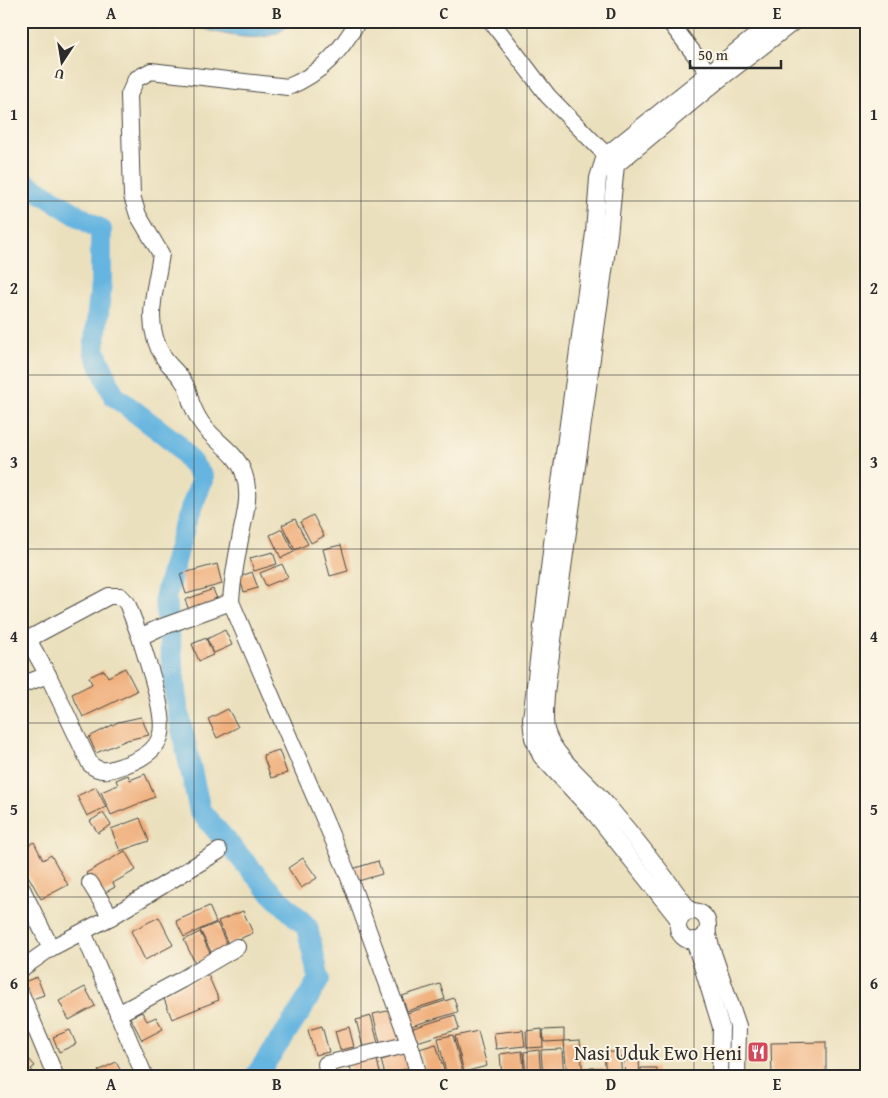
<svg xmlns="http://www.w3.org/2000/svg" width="888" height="1098" font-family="'Gentium Book Plus',serif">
  <rect width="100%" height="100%" fill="#fcf5e5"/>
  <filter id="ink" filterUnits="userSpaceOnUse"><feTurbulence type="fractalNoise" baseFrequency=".02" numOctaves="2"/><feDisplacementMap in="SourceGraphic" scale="10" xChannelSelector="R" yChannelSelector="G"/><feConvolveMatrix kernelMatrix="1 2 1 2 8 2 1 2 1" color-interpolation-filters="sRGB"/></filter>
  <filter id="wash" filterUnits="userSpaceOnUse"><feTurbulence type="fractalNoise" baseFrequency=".0096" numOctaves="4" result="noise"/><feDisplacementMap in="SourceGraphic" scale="20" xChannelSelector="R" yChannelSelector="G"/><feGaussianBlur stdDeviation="1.12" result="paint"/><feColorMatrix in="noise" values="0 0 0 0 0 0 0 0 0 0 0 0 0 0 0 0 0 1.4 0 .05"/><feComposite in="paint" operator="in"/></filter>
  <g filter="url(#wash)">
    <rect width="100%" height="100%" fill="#ebe0bd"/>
    <path fill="#66b5e0" stroke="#487086" d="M177,21H293C288,25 282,31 277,33C250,45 204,29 177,21Z"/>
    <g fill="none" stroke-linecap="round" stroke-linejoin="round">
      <path stroke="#66b5e0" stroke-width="22" d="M21,180L101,230V284L94,350L114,396L176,443L203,478L185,524L165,598L177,707L200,811L267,888L307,927L319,979L300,1012L255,1077"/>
    </g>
    <g id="blocks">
      <g fill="#f0af7b">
        <path d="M313,515L324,536L311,543L300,522Z"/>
        <path d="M295,519L308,544L295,550L282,525Z"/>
        <path d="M282,529L294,552L281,558L270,535Z"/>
        <path d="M341,545L348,571L330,576L323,549Z"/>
        <path d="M273,552L277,564L254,571L250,558Z"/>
        <path d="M217,564L222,584L186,594L180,574Z"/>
        <path d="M282,564L288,577L266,586L260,573Z"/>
        <path d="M252,572L258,588L244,592L239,577Z"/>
        <path d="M213,589L219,604L191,615L185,600Z"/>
        <path d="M225,630L232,645L214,653L207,639Z"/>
        <path d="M206,638L213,655L199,661L192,644Z"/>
        <path d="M125,668L137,691L83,717L72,694L92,684L89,677L104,670L108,677Z"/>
        <path d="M228,709L238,727L217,738L208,719Z"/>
        <path d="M141,717L149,735L127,740L96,753L89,737L118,722Z"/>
        <path d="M279,750L287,773L271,778L263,755Z"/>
        <path d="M145,774L155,797L111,815L101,792L118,785L116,780L128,775L130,780Z"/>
        <path d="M96,787L106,807L87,816L77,796Z"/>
        <path d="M103,813L111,825L98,833L90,821Z"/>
        <path d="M140,818L149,841L120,851L111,829Z"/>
        <path d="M21,828L26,837L21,839Z"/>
        <path d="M34,842L43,860L51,855L68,885L41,899L21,863V849Z"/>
        <path d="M125,851L136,870L113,883L115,887L99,896L86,873Z"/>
        <path d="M303,858L317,878L301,888L288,868Z"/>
        <path d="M378,861L382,874L355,882L352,869Z"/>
        <path d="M209,906L216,922L184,937L176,921Z"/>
        <path d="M243,911L253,933L228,944L218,921Z"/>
        <path d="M159,917L173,945L145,960L131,931Z"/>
        <path d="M217,923L228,947L212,954L200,930Z"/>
        <path d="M200,932L211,955L195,963L184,940Z"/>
        <path d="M208,975L219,1000L172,1019L162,994Z"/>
        <path d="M37,977L44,995L27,1001L21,983Z"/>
        <path d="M440,984L445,999L407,1011L402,996Z"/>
        <path d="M85,987L95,1006L69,1020L59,1001Z"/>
        <path d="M454,998L458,1012L411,1026L407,1013Z"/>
        <path d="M392,1010L400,1042L381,1047L373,1014Z"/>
        <path d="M142,1012L147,1021L156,1017L163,1029L142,1040L130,1017Z"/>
        <path d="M455,1015L459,1029L417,1042L413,1028Z"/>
        <path d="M371,1016L379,1047L364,1051L356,1020Z"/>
        <path d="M322,1026L329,1052L315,1055L308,1030Z"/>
        <path d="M349,1027L354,1047L340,1050L335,1031Z"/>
        <path d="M542,1029L543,1047L527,1048L526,1031Z"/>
        <path d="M564,1029V1041L544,1042L543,1030Z"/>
        <path d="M70,1030L76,1044L59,1052L53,1037Z"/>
        <path d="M523,1030L525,1046L496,1049L494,1033Z"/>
        <path d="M478,1031L487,1066L464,1072L455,1036Z"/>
        <path d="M453,1035L463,1073L447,1077L438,1038Z"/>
        <path d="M580,1040L583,1077H567L564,1041Z"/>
        <path d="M826,1042V1075L772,1076L771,1043Z"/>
        <path d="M436,1044L446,1077H427L419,1049Z"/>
        <path d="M562,1049L564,1077H543L541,1050Z"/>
        <path d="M539,1050L541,1077H526L524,1052Z"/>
        <path d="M522,1051L525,1077H502L500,1054Z"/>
        <path d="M410,1052L415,1066L385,1075L381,1060Z"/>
        <path d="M604,1052H620L622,1077H606Z"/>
        <path d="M376,1056L381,1077H353L349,1063Z"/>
        <path d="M21,1057L25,1061L29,1059L35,1066L31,1069L34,1073L29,1077H21Z"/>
        <path d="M624,1060H639L640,1077H625Z"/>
        <path d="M116,1062L124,1077H101L98,1071Z"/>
        <path d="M585,1068H603V1077H586Z"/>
        <path d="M641,1068H657V1077H642Z"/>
      </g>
    </g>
  </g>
  <g filter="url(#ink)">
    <use href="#blocks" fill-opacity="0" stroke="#484641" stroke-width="1"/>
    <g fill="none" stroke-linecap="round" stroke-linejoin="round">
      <g stroke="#484641" stroke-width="18">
        <g id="minor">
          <path d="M491,21L548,96L612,161"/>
          <path d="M669,21L715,81"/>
          <path d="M231,602C232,579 237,557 241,534C245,515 251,494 244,474C238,453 216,443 203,425C199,420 195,412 192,405C189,397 189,388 183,381C178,372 169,366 164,358C142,323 156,290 161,254L138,215L132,196L129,95L136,79L151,71L288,87C322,73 340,52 358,21"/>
          <path d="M140,637C146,659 168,717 160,737C155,752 139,760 125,765C112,769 102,775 90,764L48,675L31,645L32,637L109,596H120L127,603L140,637L159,628L231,602L347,872L413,1054L419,1077"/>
          <path d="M21,685L48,675"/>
          <path d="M90,883L111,917"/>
          <path d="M21,887L51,948"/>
          <path d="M690,911C664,875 637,840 608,806C591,785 555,758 547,733C542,717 547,686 549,669L609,235L616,165L716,82L795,21"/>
          <circle cx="693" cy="926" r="15"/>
          <path d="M679,920L596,815L541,756L533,738L531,719L554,527L594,233L598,178L605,156L774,21"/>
          <path d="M707,931L711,947L738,1026L737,1077"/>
          <path d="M83,932L145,1077"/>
          <path d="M694,940L721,1027L720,1077"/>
          <path d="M21,969L51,948L111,917L219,851"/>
          <path d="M21,994L56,1077"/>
          <path d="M118,1014L181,980L237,947"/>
          <path d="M328,1077L326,1064L410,1044"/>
        </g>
      </g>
      <use href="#minor" stroke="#fff" stroke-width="16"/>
    </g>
  </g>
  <path fill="none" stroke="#2b2b2b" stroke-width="1" stroke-opacity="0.55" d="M194,21V1077M361,21V1077M527,21V1077M694,21V1077M21,201H867M21,375H867M21,549H867M21,723H867M21,897H867"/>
  <defs>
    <g id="restaurant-square" transform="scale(1.125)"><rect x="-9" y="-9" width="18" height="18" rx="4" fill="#d1495b" stroke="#fcf5e5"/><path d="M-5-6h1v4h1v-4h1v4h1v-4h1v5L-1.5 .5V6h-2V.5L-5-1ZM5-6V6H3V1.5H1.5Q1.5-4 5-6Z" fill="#fff"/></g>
  </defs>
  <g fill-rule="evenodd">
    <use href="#restaurant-square" x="758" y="1052"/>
  </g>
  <g text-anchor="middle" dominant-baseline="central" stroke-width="4" stroke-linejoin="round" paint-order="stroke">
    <g font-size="20" fill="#2b2b2b" stroke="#fcf5e5" text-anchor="end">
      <text x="742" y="1052">Nasi Uduk Ewo Heni</text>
    </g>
  </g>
  <rect width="888" height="1098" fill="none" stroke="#fcf5e5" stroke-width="55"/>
  <g transform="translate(62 62) rotate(192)" stroke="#fcf5e5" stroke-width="4" paint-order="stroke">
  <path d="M0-4L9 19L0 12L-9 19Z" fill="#2b2b2b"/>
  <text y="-8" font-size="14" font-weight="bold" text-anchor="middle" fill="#2b2b2b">U</text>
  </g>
  <path d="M690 60v8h91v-8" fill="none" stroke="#2b2b2b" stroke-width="2.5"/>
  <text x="698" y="60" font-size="15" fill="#2b2b2b" stroke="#fcf5e5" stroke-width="4" paint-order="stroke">50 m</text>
  <rect x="28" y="28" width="832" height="1042" fill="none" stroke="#2b2b2b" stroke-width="2"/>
  <g font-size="16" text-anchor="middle" font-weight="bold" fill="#2b2b2b">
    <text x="111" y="19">A</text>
    <text x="277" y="19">B</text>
    <text x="444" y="19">C</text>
    <text x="611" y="19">D</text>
    <text x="777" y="19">E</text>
    <text x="14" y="120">1</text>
    <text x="874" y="120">1</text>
    <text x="14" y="294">2</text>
    <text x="874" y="294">2</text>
    <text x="14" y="468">3</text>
    <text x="874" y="468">3</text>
    <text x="14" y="642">4</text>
    <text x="874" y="642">4</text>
    <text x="14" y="815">5</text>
    <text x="874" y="815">5</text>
    <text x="14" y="989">6</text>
    <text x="874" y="989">6</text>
    <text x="111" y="1090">A</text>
    <text x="277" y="1090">B</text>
    <text x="444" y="1090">C</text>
    <text x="611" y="1090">D</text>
    <text x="777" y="1090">E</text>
  </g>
</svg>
